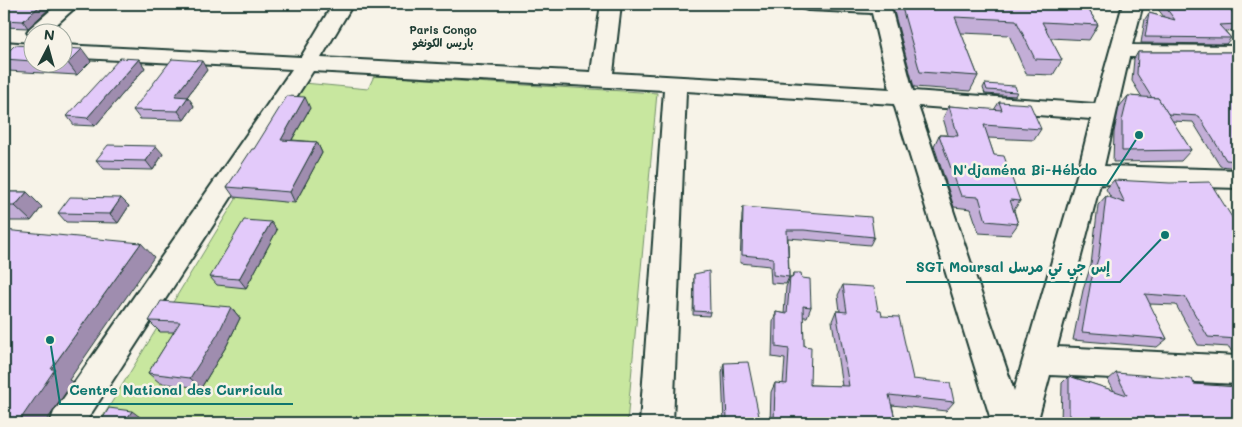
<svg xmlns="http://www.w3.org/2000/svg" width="1242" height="427" font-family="Mali,'Playpen Sans Arabic',sans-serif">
  <rect width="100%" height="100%" fill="#f7f3e8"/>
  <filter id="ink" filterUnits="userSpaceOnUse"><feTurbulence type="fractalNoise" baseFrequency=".02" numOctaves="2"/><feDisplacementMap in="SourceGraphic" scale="10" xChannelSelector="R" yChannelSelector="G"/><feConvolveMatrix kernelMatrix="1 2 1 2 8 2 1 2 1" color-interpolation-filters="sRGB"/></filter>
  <g filter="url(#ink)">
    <path fill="#c8e79f" stroke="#74926a" d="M374,76L657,93L627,423H99L260,160L304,83L368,89Z"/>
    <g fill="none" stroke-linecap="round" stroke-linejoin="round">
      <g stroke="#1f3d34" stroke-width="4">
        <g id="minor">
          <path d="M58,4H79L48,32H32V37L30,36L27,32L30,28Z"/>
          <path d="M333,4H353L321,58L591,72L601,4H621L613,73L890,89L872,13L808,10L801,8L798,4H890L913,91L1095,104L1123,4H1143L1132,45L1238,46V58L1129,57L1104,166L1238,170V188L1100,184L1057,347L1238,356V384L1050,375L1037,423H992L894,104L686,91L673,423H640L664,90L313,71L85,423H50L54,412L292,69L62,57V45L301,57ZM918,106L1091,119L1077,175L1014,391Z"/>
          <path d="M1221,4H1238V17L1231,15Z"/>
          <path d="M4,42L32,44V56L4,54Z"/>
        </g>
      </g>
      <use href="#minor" fill="#f7f3e8" fill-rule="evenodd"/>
    </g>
    <g fill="#c3aed7" stroke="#1f3d34">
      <path d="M4,4H51L49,6L50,8L28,28L4,27Z"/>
      <path d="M892,4H1085L1098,25L1089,40L1050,38L1062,60L1053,75L1026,74L1009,35L961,33L978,76L970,91L914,87Z"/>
      <path d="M1154,4H1225L1238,18V30L1225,31L1231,38L1226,44L1141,43L1145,19L1149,13L1164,17Z"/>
      <path d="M32,46V62H62L91,61L77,75L8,71L4,67V56Z"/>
      <path d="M1138,52H1238V168L1220,166L1193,122L1172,121L1191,150L1181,161L1113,162L1114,132L1119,107L1128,96L1142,97L1132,81L1134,59Z"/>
      <path d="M139,59L145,68L95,126L74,125L67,116Z"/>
      <path d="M207,70L187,97H188L194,106L184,120L140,119L133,110Z"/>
      <path d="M985,84L1017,92L1015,96L985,94L983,88Z"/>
      <path d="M999,102L1041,129L1034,140L988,138L994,155L1020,201L1014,210L1018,224L1010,235L979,233L971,209L954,207L934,146L939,135H948L943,118L949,106L994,110Z"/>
      <path d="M310,108L292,140L317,142L322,153L295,203L234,197L227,187L254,149Z"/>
      <path d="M163,154L153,170L104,169L96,160Z"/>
      <path d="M1114,180L1238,227V355L1233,354L1229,347L1198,345L1176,305L1149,304L1167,339L1157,347L1073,340L1083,290L1091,265L1098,205L1106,196L1111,198L1106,189Z"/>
      <path d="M4,192H27L42,207L31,221H4Z"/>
      <path d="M121,198L129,206L118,223L66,222L58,213Z"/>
      <path d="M743,207L874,237L870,245L801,239L788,238L789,277L786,284L771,283L770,266L740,263L742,215Z"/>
      <path d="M277,230L246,288L217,285L210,277Z"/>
      <path d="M793,273L802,278L811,307L807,317H803L804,346L810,385L842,386L832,321L836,311H840L838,295L843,285L878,311L882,316L913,379L954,402L946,411L892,405L896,423H770L771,392L775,383L783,384L785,359L772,357L773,322L776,312L784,314L786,287L790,277H792Z"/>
      <path d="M694,274L710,312L709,316L693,315Z"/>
      <path d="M231,307L240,318L227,345L201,388L160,383L148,373L174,332H160L149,321Z"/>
      <path d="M724,363L760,421L759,423H724L722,373Z"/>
      <path d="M1116,373L1194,384L1233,387L1238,384V423H1061L1062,383L1069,376L1114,391L1108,380Z"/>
    </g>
    <g fill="#9f8daf" stroke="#1f3d34">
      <path d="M42,4H51L49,6L50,8L28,28L23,21Z"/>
      <path d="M82,49L91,61L77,75L68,63Z"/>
      <path d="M139,59L145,68L95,126L87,118Z"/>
      <path d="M202,61L207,70L181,105L175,96Z"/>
      <path d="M188,97L194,106L184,120L178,111Z"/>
      <path d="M305,97L310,108L286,150L281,140Z"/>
      <path d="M317,142L322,153L295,203L290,192Z"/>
      <path d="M156,146L163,154L153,170L146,161Z"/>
      <path d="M27,192L42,207L31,221L15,206Z"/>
      <path d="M121,198L129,206L118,223L110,214Z"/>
      <path d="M271,222L277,230L246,288L239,279Z"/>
      <path d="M141,243L154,257L69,380L73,382L45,423H18L51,369Z"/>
      <path d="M231,307L240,318L227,345L201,388L190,378Z"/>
      <path d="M132,411L140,417L136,423H124Z"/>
    </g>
    <g fill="#e3cafa" stroke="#1f3d34">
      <path d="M4,4H42L23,21L4,20Z"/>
      <path d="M901,4H1085L1098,25L1042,22L1062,60L1035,59L1016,20L955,17L978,76L920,72Z"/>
      <path d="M1163,4H1225L1238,18V24L1219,25L1231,38L1145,37L1149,13L1175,20Z"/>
      <path d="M15,45L32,46V61L4,59V56Z"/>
      <path d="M62,48L82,49L68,63L62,62Z"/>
      <path d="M1138,52H1238V161L1226,160L1199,116L1168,114L1158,98H1152L1137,74Z"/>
      <path d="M120,58L139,59L87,118L67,116Z"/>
      <path d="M172,59L202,61L175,96L188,97L178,111L133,110Z"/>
      <path d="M985,84L1015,86L1017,92L987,90Z"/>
      <path d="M287,96L305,97L281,140L317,142L290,192L227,187L252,149H254Z"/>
      <path d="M1128,96L1158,98L1191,150L1122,151V121Z"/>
      <path d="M999,102L1030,104L1041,129L984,125L994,155L1004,156L1020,201L1010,200L1018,224L986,221L979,197L961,196L939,135L958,136L949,106L1002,110Z"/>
      <path d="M108,145L156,146L146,161L96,160Z"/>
      <path d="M1114,180L1170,183L1210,182L1238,227V339L1208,337L1185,297L1145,294L1167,339L1082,332L1091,281L1099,256L1106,196L1125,203Z"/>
      <path d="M4,192H27L15,206H4Z"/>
      <path d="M70,197L121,198L110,214L58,213Z"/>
      <path d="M743,207L871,217L874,237L804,230H787L789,277L773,275V258L742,255Z"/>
      <path d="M244,220L271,222L239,279L210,277Z"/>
      <path d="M4,230L141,243L51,369H55L18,423H4Z"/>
      <path d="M709,271L710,312L694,311V274Z"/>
      <path d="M793,273H801L802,278L810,279L811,307L803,306L804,346L811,347L810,385L849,386L836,311L847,312L843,285L874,287L878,311H881L882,316L899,317L913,379L950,383L954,402L889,395L896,423H799L774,422L775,383L787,384L789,349L776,347V312L787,314L790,277H793Z"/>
      <path d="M161,301L231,307L218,334L190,378L148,373L180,322L149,321Z"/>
      <path d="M748,362L760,421L727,419L724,363Z"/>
      <path d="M1116,373L1192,379L1194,384L1238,387V423H1069V376L1127,395Z"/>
      <path d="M109,408L132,411L124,423H100Z"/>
    </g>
  </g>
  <g text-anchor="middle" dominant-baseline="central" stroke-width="5" stroke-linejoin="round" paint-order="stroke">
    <g font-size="11" font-weight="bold" fill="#1f3d34" stroke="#f7f3e8">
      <text x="443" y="29">Paris Congo<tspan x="443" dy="13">باريس الكونغو</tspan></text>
    </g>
  </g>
  <path fill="none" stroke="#0f766e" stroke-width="2" d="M1139 135L1107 185H942M1165 235L1120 282H906M50 340L60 404H293"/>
  <g fill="#0f766e" stroke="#f7f3e8" stroke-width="2">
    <circle cx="1139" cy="135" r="5"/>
    <circle cx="1165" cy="235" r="5"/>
    <circle cx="50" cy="340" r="5"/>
  </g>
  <g font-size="14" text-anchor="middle" font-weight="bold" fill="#0f766e" stroke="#f7f3e8" stroke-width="5" stroke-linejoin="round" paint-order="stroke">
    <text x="1025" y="175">N'djaména Bi-Hébdo</text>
    <text x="1013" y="272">SGT Moursal إس جي تي مرسل</text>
    <text x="176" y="395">Centre National des Curricula</text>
  </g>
  <rect width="1242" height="427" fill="none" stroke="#f7f3e8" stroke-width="20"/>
  <rect x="10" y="10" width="1222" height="407" fill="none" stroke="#1f3d34" stroke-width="2" filter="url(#ink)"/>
  <g transform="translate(48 48) rotate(6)"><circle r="24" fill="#f7f3e8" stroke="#a1aaa0"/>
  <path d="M0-4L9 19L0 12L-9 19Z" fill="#1f3d34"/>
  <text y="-8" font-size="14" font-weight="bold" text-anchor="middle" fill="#1f3d34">N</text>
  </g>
</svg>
